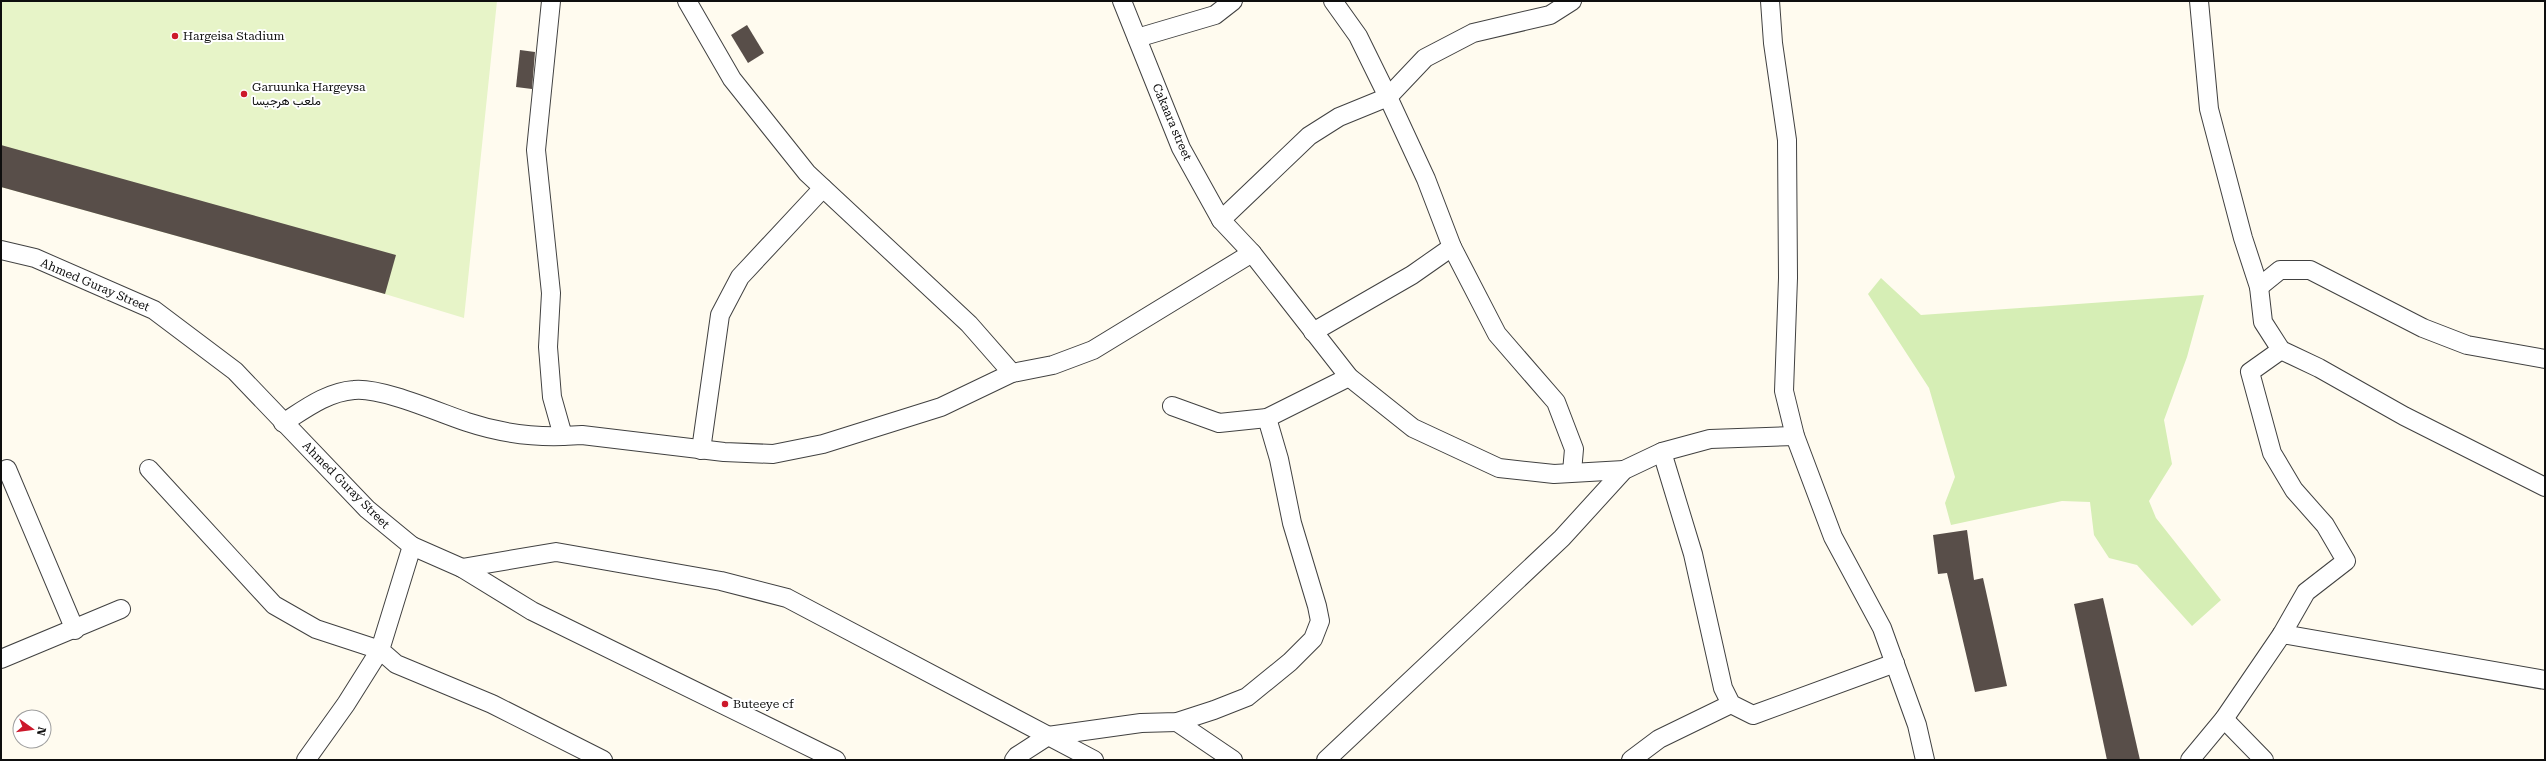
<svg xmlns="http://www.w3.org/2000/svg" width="2546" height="761" font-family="'Roboto Serif',Vazirmatn,serif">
  <rect width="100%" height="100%" fill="#fffbef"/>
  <path fill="#d6eeb5" d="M1881,278L1921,315L2204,295L2187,357L2164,420L2172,464L2149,501L2156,518L2221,600L2192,626L2137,565L2109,558L2094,535L2090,502L2062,501L1951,525L1945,503L1955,477L1929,388L1868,294Z"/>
  <path fill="#e7f4c8" d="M1,1H497L464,318L385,294L1,187Z"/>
  <g fill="#584e49">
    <path d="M747,25L764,53L748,63L731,35Z"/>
    <path d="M520,50L535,52L532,89L516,87Z"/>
    <path d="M1,145L396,255L385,294L1,187Z"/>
    <path d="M1967,530L1974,580L1983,578L2007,686L1975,692L1947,573L1938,574L1933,535Z"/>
    <path d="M2103,598L2140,760H2107L2074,604Z"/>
  </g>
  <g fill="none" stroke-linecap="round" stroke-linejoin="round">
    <g stroke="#414141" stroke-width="20">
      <g id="street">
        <path d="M551,1L536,150L551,293L548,347L552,397L563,436L582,435L724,452L773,454L823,444L941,407L1012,373L1053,365L1093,350L1252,253"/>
        <path d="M687,1L732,79L807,173L969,324L1012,373"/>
        <path d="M1122,1L1181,148L1221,220L1252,253L1349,377L1413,428L1499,468L1554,474L1624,470"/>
        <path d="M1333,1L1358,36L1388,97L1426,179L1452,247L1497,334L1556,402L1574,449L1572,472"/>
        <path d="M1770,1L1773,43L1787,140L1788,278L1784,391L1795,436L1833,537L1882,628L1917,725L1925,760"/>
        <path d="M2199,1L2209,109L2243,238L2259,287L2263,322L2281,350L2319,368L2404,416L2545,487"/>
        <path d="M1137,38L1215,15L1233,1"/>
        <path d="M1221,220L1309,136L1339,117L1388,97L1425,58L1473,33L1550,15L1572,1"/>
        <path d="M1,250L35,258L154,310L235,371L367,509L412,546L380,650L396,664L492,704L603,760"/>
        <path d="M2259,287L2280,270H2310L2423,328L2467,345L2545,359"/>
        <path d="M1313,332L1412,275L1452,247"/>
        <path d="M1172,406L1219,423L1267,418L1349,377"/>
        <path d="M283,423C305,409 327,392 354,390C381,387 440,413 467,422C497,432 532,437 563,436"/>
        <path d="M701,450L720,315L740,277L823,188"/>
        <path d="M1662,452L1693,554L1723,688L1731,704L1753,715L1895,663"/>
        <path d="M7,469L75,630"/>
        <path d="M149,469L274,605L316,629L380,650L346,704L306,760"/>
        <path d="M412,546L462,568L532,611L836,760"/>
        <path d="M462,568L556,552L721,581L787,598L1094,760"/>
        <path d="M2282,634L2545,680"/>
        <path d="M1,659L121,609"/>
        <path d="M2224,719L2264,760"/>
        <path d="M1177,722L1233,760"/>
        <path d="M1014,760L1017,756L1048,736L1141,723L1177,722L1214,710L1247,697L1290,662L1313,639L1320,621L1317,606L1292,523L1279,459L1267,418"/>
        <path d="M1326,760L1562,538L1624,470L1662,452L1710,439L1795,436"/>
        <path d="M1631,760L1659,739L1731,704"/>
        <path d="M2190,760L2224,719L2282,634L2306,592L2346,561L2325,525L2294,490L2272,453L2250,372L2281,350"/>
      </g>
    </g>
    <use href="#street" stroke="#fff" stroke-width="18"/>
  </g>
  <g fill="#cc182b" stroke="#fff" stroke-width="1.5">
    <circle cx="175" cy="36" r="4"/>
    <circle cx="244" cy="94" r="4"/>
    <circle cx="725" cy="704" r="4"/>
  </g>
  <g text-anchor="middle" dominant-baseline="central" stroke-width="4" stroke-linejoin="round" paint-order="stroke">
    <g font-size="12" fill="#0e0e0e" stroke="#fff" text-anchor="start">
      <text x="183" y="36">Hargeisa Stadium</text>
      <text x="252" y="87">Garuunka Hargeysa<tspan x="252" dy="14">ملعب هرجيسا</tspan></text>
      <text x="733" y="704">Buteeye cf</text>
    </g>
    <g font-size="12" fill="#0e0e0e" stroke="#fff">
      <text transform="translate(1172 122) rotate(67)">Cakaara street</text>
      <text transform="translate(95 285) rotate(23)">Ahmed Guray Street</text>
      <text transform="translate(346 485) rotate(45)">Ahmed Guray Street</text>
    </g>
  </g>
  <rect width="2546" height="761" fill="none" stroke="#0e0e0e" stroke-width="4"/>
  <g transform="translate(32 729) rotate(104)"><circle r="19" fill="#ffffff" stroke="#9f9f9f"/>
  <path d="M0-3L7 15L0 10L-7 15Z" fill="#cc182b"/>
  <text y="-6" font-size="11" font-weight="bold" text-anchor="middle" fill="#0e0e0e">N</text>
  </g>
</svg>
